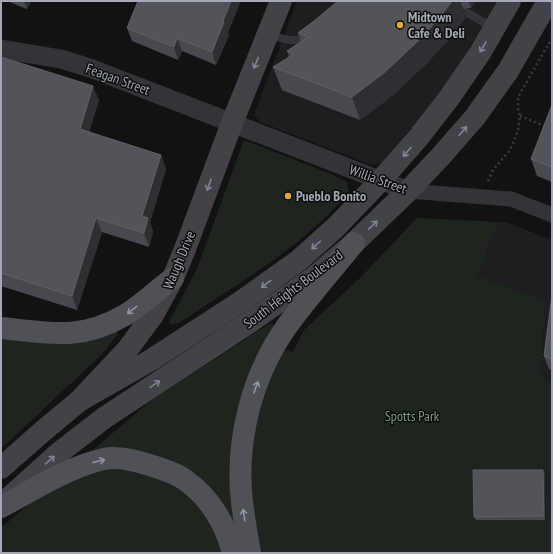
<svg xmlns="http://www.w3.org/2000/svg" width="553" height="554" font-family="'PT Sans Narrow',sans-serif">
  <rect width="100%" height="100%" fill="#121213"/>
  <g fill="#1e1e20">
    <path d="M297,1H497L480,32L453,74L420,118L386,158L381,163L375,165L369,164L260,122L255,116V112Z"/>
    <path d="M498,222H506L552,240V384L541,376L545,301L478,275Z"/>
  </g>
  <g fill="#1e251f">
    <path d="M244,140L331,174L347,182L349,192C304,246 240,282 182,321L172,325L169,322L197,269Z"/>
    <path d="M417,218L498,222L478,275L545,301L541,376L552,384V553H258L250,483L252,424L282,349L293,352L304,330L362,276Z"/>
    <path d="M273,323L274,326L265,344L241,538L204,486L96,451L94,449L153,399L269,324Z"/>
    <path d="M113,331L117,332V335L102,354L1,449V336Z"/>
    <path d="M112,465L171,479L205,508L225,553H1V528L46,489Z"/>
  </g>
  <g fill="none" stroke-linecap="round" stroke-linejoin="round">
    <g stroke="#393b3f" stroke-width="2.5" stroke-dasharray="2 3" stroke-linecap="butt">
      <path d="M520,116L552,129"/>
      <path d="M488,181L493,170L510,150L518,131L520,116L518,108V97L552,38"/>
    </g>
    <g stroke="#333438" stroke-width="8">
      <path d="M468,13L493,28"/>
      <path d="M269,34C283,39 296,45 309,34"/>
    </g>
    <path stroke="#333438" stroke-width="15" d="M408,191L511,199L552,215"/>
    <path stroke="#333438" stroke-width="19" d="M1,49L61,59L90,68L408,191"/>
    <g stroke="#414348" stroke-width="22">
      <path d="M79,401L151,360L239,303L298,261L336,227L381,180L418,138L449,98L480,53L510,1"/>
      <path d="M1,468L43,431L79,401L127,350L153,315L173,278L185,249L232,123L281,1"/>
      <path d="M9,498L60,452L104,418L250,322L313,278L354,243L408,191L441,156L475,117L508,71L548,1"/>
    </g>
    <g stroke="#4f5156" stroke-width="22">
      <path d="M1,328C49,333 81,341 125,315C141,306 158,289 173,278"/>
      <path d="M1,507C33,490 68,467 104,459C117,456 133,460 146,464C159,468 174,472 185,480C210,497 226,525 233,553"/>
      <path d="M250,553C247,536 244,519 242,502C235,441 252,375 287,326C308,297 332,270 354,243"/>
    </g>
  </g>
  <g fill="#48494e">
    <path d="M7,1H31L27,9Z"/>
    <path d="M338,1H476L471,8H468L464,10L463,12L465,18L447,41L428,62L393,95L360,120L282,90L273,67L289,57L287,51L301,42L298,33L314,21Z"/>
    <path d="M127,28L228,33L229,35L216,65L182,51L178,60L132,41Z"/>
    <path d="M1,57L99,100L89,132L161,155L166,169L150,222L153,232L149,247L102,232L77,310L1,286Z"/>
    <path d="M552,105V182L537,176L531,159Z"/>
    <path d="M552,295V370L549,369L544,356Z"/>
    <path d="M543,470L545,473V520H476L474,517Z"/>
  </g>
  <g fill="#2e2f32">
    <path d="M24,1H31L27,9Z"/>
    <path d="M231,1H241L228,33L229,35L216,65L212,52L223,21Z"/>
    <path d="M452,1H460L464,10L463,12L465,18L447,41L428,62L393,95L360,120L352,97Z"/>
    <path d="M468,1H476L471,8Z"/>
    <path d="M177,38L182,51L178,60L174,47Z"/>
    <path d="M93,86L99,100L85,143L80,129Z"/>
    <path d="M161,155L166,169L150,222L153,232L149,247L144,233L142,216Z"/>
    <path d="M96,218L102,232L77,310L72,296Z"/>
    <path d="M543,470L545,473V520L544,516Z"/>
  </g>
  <g fill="#525459" stroke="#5f6167">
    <path d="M138,1H231L223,21L224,22L212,52L177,38L174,47L127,28Z"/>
    <path d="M338,1H452L439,18L420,39L385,72L352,97L273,67L294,54L287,51L308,37L298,33L314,21Z"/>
    <path d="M1,57L93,86L80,129L161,155L142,216L148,218L144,233L96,218L72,296L1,273Z"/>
    <path d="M552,105V167L531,159Z"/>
    <path d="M552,295V359L544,356Z"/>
    <path d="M473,470H543L544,516L474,517Z"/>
  </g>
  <defs><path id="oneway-shaft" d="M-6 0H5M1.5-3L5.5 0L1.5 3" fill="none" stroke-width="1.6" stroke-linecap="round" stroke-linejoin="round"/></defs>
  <g stroke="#81858e">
    <use href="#oneway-shaft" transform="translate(483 47) rotate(120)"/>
    <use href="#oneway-shaft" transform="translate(256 63) rotate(112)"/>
    <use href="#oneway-shaft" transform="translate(463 131) rotate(-50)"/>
    <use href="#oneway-shaft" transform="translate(407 152) rotate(131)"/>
    <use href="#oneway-shaft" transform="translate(209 185) rotate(110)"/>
    <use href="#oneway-shaft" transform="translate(373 225) rotate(-44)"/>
    <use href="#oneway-shaft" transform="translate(316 245) rotate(138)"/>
    <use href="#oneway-shaft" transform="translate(266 284) rotate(144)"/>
    <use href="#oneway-shaft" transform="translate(155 384) rotate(-34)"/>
    <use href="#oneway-shaft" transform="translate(50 460) rotate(-42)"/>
  </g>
  <g stroke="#9397a0">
    <use href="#oneway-shaft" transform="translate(132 310) rotate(142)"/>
    <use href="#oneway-shaft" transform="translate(256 387) rotate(-70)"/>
    <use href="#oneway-shaft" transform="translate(99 461) rotate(-14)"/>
    <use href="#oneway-shaft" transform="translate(244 515) rotate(-99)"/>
  </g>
  <g fill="#e4a739" stroke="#0d0d0e" stroke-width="1.5">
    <circle cx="400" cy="25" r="4"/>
    <circle cx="288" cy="196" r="4"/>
  </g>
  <g text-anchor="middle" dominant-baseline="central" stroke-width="3" stroke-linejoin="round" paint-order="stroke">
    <g font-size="14" font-weight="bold" fill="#a4a9b3" stroke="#0d0d0e" text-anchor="start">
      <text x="408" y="17">Midtown<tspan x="408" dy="16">Cafe &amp; Deli</tspan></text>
      <text x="296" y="196">Pueblo Bonito</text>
    </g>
    <g font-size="14" fill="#a4a9b3" stroke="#0d0d0e">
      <text transform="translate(118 79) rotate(20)">Feagan Street</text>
      <text transform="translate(378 179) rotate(20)">Willia Street</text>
      <text transform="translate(179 260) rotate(-67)">Waugh Drive</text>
      <text transform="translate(293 289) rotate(-37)">South Heights Boulevard</text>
    </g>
    <g font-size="14" fill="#7c9c7d" stroke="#0d0d0e">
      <text x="412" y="416">Spotts Park</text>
    </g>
  </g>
  <rect width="553" height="554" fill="none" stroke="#a4a9b3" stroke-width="4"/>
</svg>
